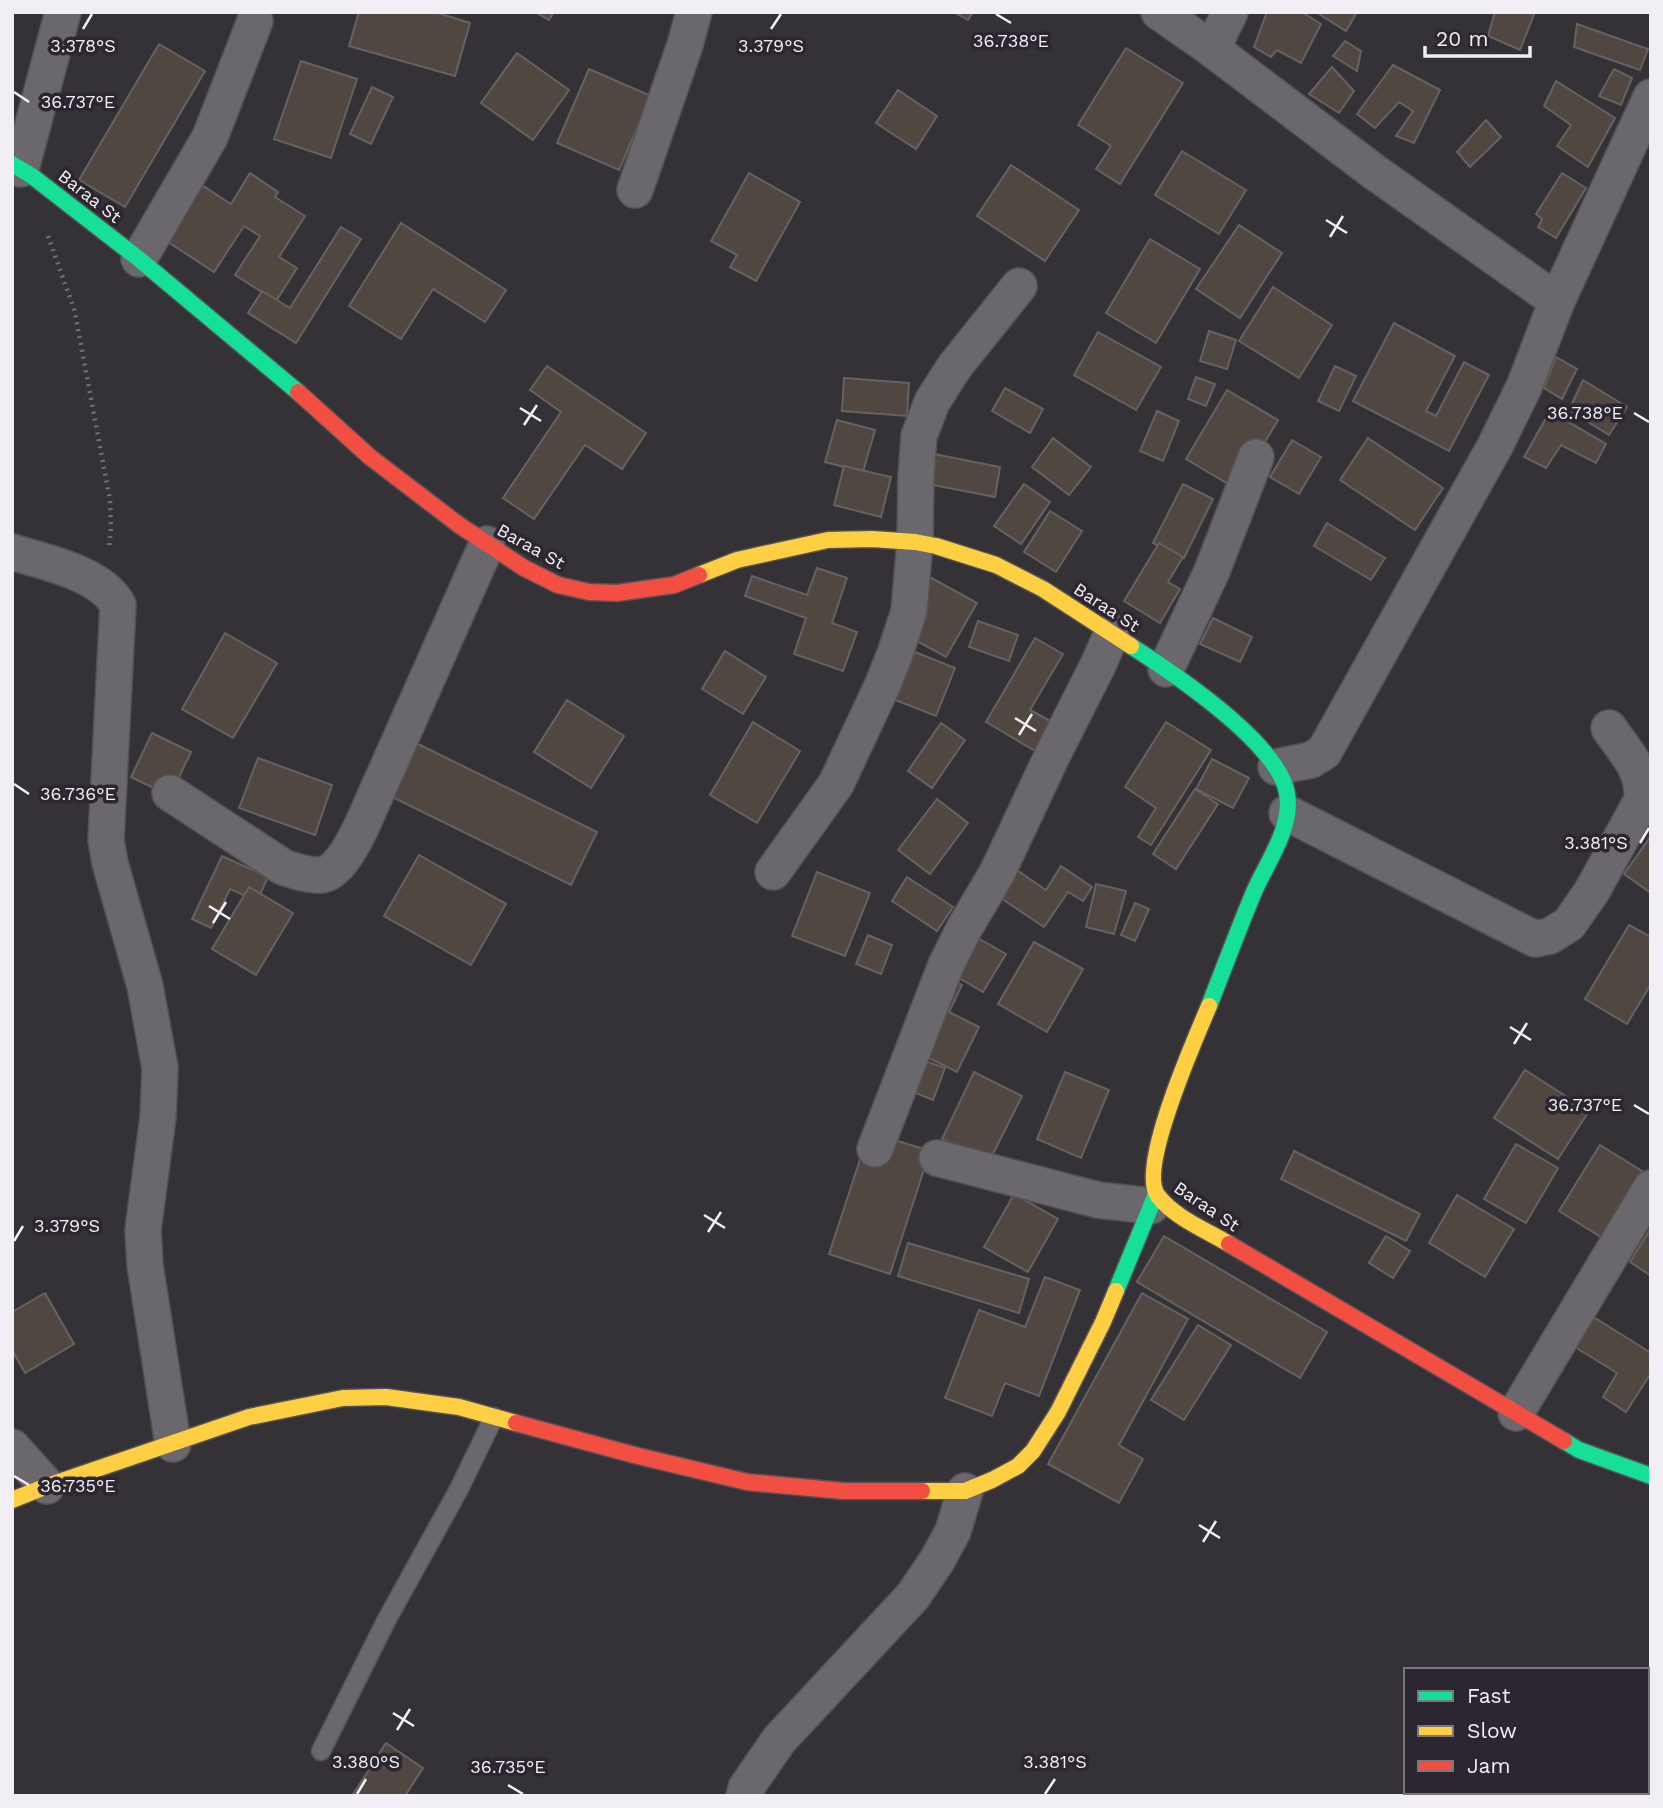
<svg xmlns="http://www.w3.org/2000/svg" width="1663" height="1808" font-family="'Work Sans',sans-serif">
  <rect width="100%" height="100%" fill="#353237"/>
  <g fill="#504840" stroke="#656263" stroke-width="2">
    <path d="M359,12H435L470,23L455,76L349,46Z"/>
    <path d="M535,12H554L549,20Z"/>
    <path d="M954,12H973L968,20Z"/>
    <path d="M1267,12H1302L1321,24L1301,63L1277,50L1271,57L1254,47Z"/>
    <path d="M1320,12H1357L1346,31L1319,14Z"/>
    <path d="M1495,12H1535L1520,50L1488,36Z"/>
    <path d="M1577,24L1648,49L1640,70L1574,47Z"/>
    <path d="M1345,41L1361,51L1357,71L1333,56Z"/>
    <path d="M159,44L205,71L125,207L79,180Z"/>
    <path d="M1126,48L1183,83L1120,184L1096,169L1111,146L1078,125Z"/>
    <path d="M517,53L569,90L533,140L481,103Z"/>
    <path d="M301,61L357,79L331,158L274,139Z"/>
    <path d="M1393,65L1440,90L1414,143L1396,136L1413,111L1399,102L1375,128L1357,114Z"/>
    <path d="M1332,67L1354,91L1339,113L1309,94Z"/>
    <path d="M589,69L651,96L619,170L557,143Z"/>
    <path d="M1614,69L1632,78L1621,105L1599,96Z"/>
    <path d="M1556,81L1615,118L1588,167L1557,146L1571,125L1544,106Z"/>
    <path d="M372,87L393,97L371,144L350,134Z"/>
    <path d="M898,90L937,116L916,149L876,123Z"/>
    <path d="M1486,120L1501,137L1470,167L1457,152Z"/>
    <path d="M1182,151L1246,190L1219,234L1155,195Z"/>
    <path d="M1011,165L1079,210L1045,261L977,216Z"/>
    <path d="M250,173L278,192L275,197L305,216L279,257L297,268L276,301L235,275L260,236L244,226L214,272L162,238L197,182L231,204Z"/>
    <path d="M749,173L800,202L756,281L730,267L737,255L711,241Z"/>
    <path d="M1562,173L1586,188L1556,238L1538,227L1542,219L1536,214Z"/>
    <path d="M401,223L506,290L485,322L433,289L401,339L349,306Z"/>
    <path d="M1239,225L1282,253L1240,318L1196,289Z"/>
    <path d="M341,227L361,239L296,343L248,313L262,291L290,308Z"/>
    <path d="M1150,239L1200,269L1156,343L1106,313Z"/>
    <path d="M1273,287L1332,325L1299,378L1239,341Z"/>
    <path d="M1394,323L1455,356L1426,411L1436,416L1464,362L1489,375L1449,451L1353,401Z"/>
    <path d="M1209,331L1236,340L1227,369L1200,361Z"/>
    <path d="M1098,332L1161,367L1136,410L1074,375Z"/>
    <path d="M1556,357L1577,369L1562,399L1544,388Z"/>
    <path d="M547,366L646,433L622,469L585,445L534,519L503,498L561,412L530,390Z"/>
    <path d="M1335,366L1356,376L1339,411L1318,401Z"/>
    <path d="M1196,377L1215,384L1206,406L1188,399Z"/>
    <path d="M844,378L909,383L907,416L842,411Z"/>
    <path d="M1583,380L1627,407L1609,435L1569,410Z"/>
    <path d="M1005,388L1043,409L1030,433L992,411Z"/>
    <path d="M1227,390L1278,420L1259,452L1228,484L1186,459Z"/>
    <path d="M1157,411L1179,421L1163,461L1140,451Z"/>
    <path d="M1550,411L1606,444L1596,463L1561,445L1546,468L1524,457Z"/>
    <path d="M837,420L875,430L863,472L825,462Z"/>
    <path d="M1053,438L1091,467L1069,495L1032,467Z"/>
    <path d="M1368,438L1443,488L1415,530L1340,480Z"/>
    <path d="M1292,440L1321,457L1299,494L1270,477Z"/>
    <path d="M924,452L1000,467L995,497L918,482Z"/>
    <path d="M844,466L891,477L881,517L834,505Z"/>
    <path d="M1024,484L1050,502L1021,544L994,526Z"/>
    <path d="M1183,484L1213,499L1184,558L1153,543Z"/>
    <path d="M1050,511L1082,531L1056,572L1024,552Z"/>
    <path d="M1327,523L1385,558L1371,580L1314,546Z"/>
    <path d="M1159,543L1183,557L1168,582L1180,589L1160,623L1124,601Z"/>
    <path d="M817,568L847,578L832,623L857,632L843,671L794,654L806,618L745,596L752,576L807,595Z"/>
    <path d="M926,575L977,603L946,657L895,629Z"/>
    <path d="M1213,618L1252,637L1240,662L1200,644Z"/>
    <path d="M978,621L1018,635L1009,661L969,647Z"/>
    <path d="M225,633L277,663L233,738L182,709Z"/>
    <path d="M1035,638L1063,654L1030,710L1052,722L1035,751L986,722Z"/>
    <path d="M725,651L766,677L743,714L702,689Z"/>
    <path d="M915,652L955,668L936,716L895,700Z"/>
    <path d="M567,700L624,736L591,788L534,752Z"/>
    <path d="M753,722L800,751L757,823L710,795Z"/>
    <path d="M1166,722L1211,750L1151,845L1138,837L1156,808L1125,787Z"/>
    <path d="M941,723L965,740L932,788L908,771Z"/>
    <path d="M152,733L191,752L170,796L131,777Z"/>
    <path d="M410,740L597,832L571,885L384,793Z"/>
    <path d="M258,758L332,785L315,835L239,808Z"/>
    <path d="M1212,759L1249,778L1233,808L1196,789Z"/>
    <path d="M1195,789L1218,804L1176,869L1153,854Z"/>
    <path d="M937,799L968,823L930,874L898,850Z"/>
    <path d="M1651,836V893L1624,874Z"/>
    <path d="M419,855L506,904L471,965L384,916Z"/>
    <path d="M222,856L268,877L257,901L230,889L211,928L192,919Z"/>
    <path d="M999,858L1046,890L1061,866L1092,887L1083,901L1068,892L1044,927L981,885Z"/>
    <path d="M817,872L870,893L845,956L792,936Z"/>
    <path d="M907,877L953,907L937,931L892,901Z"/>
    <path d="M1096,884L1126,891L1114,934L1086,927Z"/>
    <path d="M249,887L293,913L256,975L212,949Z"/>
    <path d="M1135,903L1149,909L1135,941L1121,935Z"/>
    <path d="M1629,925L1651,937V984L1627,1024L1585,999Z"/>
    <path d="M962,929L1006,954L983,992L940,967Z"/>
    <path d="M868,935L892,945L881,974L856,964Z"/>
    <path d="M1034,942L1083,969L1047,1032L998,1004Z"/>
    <path d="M941,975L962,985L949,1012L979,1027L957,1072L905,1046Z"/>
    <path d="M904,1053L945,1068L933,1100L893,1084Z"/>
    <path d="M1525,1070L1589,1111L1558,1159L1494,1118Z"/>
    <path d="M974,1072L1022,1096L989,1162L942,1139Z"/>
    <path d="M1065,1072L1109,1090L1081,1158L1037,1139Z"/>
    <path d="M869,1132L930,1151L890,1274L829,1254Z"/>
    <path d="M1516,1144L1558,1168L1526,1223L1484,1199Z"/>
    <path d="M1600,1145L1642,1171L1601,1237L1559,1211Z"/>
    <path d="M1294,1151L1420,1214L1406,1241L1281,1179Z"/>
    <path d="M1014,1194L1058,1219L1028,1272L984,1247Z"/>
    <path d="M1457,1195L1514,1229L1485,1277L1429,1243Z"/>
    <path d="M1651,1228V1276L1630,1262Z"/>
    <path d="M1164,1236L1327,1332L1300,1378L1137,1282Z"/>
    <path d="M1386,1236L1410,1251L1393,1278L1369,1263Z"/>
    <path d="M908,1243L1029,1279L1019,1313L898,1276Z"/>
    <path d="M1045,1277L1080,1290L1039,1396L1005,1383L992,1416L945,1398L979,1310L1025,1327Z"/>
    <path d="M45,1293L74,1344L25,1373L12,1350V1312Z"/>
    <path d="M1142,1293L1188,1319L1119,1445L1143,1459L1119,1503L1048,1464Z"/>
    <path d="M1584,1311L1651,1353V1373L1626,1412L1603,1397L1617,1373L1565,1341Z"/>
    <path d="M1198,1325L1231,1345L1184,1420L1151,1400Z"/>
    <path d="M386,1743L423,1768L405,1796H352Z"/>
  </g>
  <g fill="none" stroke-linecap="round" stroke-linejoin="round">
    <g stroke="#535156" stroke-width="21">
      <path id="lane" d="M321,1751L386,1621L459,1489L494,1417"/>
    </g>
    <g stroke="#535156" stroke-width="38">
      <g id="street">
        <path d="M1159,12L1212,49L1373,171L1557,301"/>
        <path d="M1212,49L1230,12"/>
        <path d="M21,169L63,12"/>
        <path d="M635,190L685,45L694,12"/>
        <path d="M139,259L210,137L255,21"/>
        <path d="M12,552C44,562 101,573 118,605L106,840L110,863L145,986L160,1068L158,1117L143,1230L145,1265L173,1444"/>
        <path d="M1166,669L1212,571L1256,457"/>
        <path d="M1276,767L1311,760L1324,752L1495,446L1524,387L1557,301L1651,97"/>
        <path d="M170,793L283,867C295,871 309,876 322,875C340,872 356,838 363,823L487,544"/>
        <path d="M1287,813L1535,939L1550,936L1569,924L1592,891L1642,800C1644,769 1626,753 1609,728"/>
        <path d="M773,872L836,784L883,684L896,651L909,611L915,542L916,476L919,436L932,402L955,366L1019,286"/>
        <path d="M875,1149L946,965L965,927L997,873L1052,756L1099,663L1112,633"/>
        <path d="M937,1158L1098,1200L1151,1206"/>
        <path d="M1516,1413L1651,1188"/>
        <path d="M12,1447L47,1486"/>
        <path d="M744,1796L746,1788L779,1740L913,1596L938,1559L953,1531L965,1491"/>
      </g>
    </g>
    <g stroke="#535156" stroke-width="19">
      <g id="fast">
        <path d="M12,164L32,176L139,259L298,392"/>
        <path d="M1131,646C1173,673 1278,743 1287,793C1293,828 1267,862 1254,892C1238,930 1224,968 1209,1006"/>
        <path d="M1116,1291L1156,1194"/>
        <path d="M1564,1441L1579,1450L1651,1476"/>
      </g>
    </g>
    <g stroke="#535156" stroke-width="19">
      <g id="slow">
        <path d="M699,575L737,560L828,540L872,539L915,542L936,546L996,565L1043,589L1131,646"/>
        <path d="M1209,1006C1196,1037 1137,1169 1158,1196C1175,1218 1206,1230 1229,1244"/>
        <path d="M922,1491H965L992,1480L1018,1466L1033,1451L1058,1412L1103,1322L1116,1291"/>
        <path d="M12,1500L47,1486L249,1417L343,1398L386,1397L459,1407L516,1423"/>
      </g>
    </g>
    <g stroke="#535156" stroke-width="19">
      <g id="jam">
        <path d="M298,392L370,457L459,525L524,568L558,585L589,592L617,593L674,585L699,575"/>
        <path d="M1229,1244L1564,1441"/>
        <path d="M516,1423L638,1456L747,1482L843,1491H922"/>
      </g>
    </g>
    <path stroke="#717073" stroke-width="4.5" stroke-dasharray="2 5" stroke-linecap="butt" d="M48,236L74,309L78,329L110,500L111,528L109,549"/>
    <use href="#lane" stroke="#6b686d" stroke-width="18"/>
    <use href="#street" stroke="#6b686d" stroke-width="35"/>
    <use href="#fast" stroke="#16e098" stroke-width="16"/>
    <use href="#slow" stroke="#ffcf43" stroke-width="16"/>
    <use href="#jam" stroke="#f24e42" stroke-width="16"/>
  </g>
  <path fill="none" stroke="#f1eef4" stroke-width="2.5" d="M996,14L1011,23M83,29L92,14M771,29L781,14M14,92L29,102M1326,220L1347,233M1330,237L1343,216M520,408L541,421M1634,413L1649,422M524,425L537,405M1015,718L1036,731M1019,735L1032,714M14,784L29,794M1640,843L1649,828M209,906L230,919M213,923L226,902M1510,1027L1531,1040M1514,1044L1527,1023M1634,1105L1649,1114M704,1215L725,1228M708,1232L721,1212M14,1241L23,1226M14,1476L29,1485M1199,1525L1220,1538M1203,1542L1216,1521M393,1713L414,1726M397,1730L410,1709M508,1785L523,1794M357,1794L366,1779M1045,1794L1055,1779"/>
  <g text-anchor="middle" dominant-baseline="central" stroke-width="7" stroke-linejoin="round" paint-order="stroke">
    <g font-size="18" fill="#f1eef4" stroke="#2b262f">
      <text transform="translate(90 196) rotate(38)">Baraa St</text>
      <text transform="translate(531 546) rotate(29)">Baraa St</text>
      <text transform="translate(1107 607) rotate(33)">Baraa St</text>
      <text transform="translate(1207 1206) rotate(34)">Baraa St</text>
    </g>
  </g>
  <g font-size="18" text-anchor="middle" fill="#f1eef4" stroke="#2b262f" stroke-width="7" stroke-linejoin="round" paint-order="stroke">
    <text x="1011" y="47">36.738°E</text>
    <text x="83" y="52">3.378°S</text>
    <text x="771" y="52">3.379°S</text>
    <text x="78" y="108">36.737°E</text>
    <text x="1585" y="419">36.738°E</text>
    <text x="78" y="800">36.736°E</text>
    <text x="1596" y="849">3.381°S</text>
    <text x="1585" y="1111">36.737°E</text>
    <text x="67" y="1232">3.379°S</text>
    <text x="78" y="1492">36.735°E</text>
    <text x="366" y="1768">3.380°S</text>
    <text x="1055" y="1768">3.381°S</text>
    <text x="508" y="1773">36.735°E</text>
  </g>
  <rect width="1663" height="1808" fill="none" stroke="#f1eef4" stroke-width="28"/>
  <rect x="1404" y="1668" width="245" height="126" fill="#2b262f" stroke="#7a767e" stroke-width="2"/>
  <rect x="1418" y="1691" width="35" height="10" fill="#16e098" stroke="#7a767e" stroke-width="2"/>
  <text x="1467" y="1703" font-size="21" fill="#f1eef4">Fast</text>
  <rect x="1418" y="1726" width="35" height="10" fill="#ffcf43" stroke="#7a767e" stroke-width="2"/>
  <text x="1467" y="1738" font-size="21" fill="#f1eef4">Slow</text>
  <rect x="1418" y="1761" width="35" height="10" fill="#f24e42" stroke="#7a767e" stroke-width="2"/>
  <text x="1467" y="1773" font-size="21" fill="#f1eef4">Jam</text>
  <path d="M1425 46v10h105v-10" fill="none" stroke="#f1eef4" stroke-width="3.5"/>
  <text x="1436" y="46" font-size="21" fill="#f1eef4" stroke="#2b262f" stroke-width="5" paint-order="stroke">20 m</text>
</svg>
